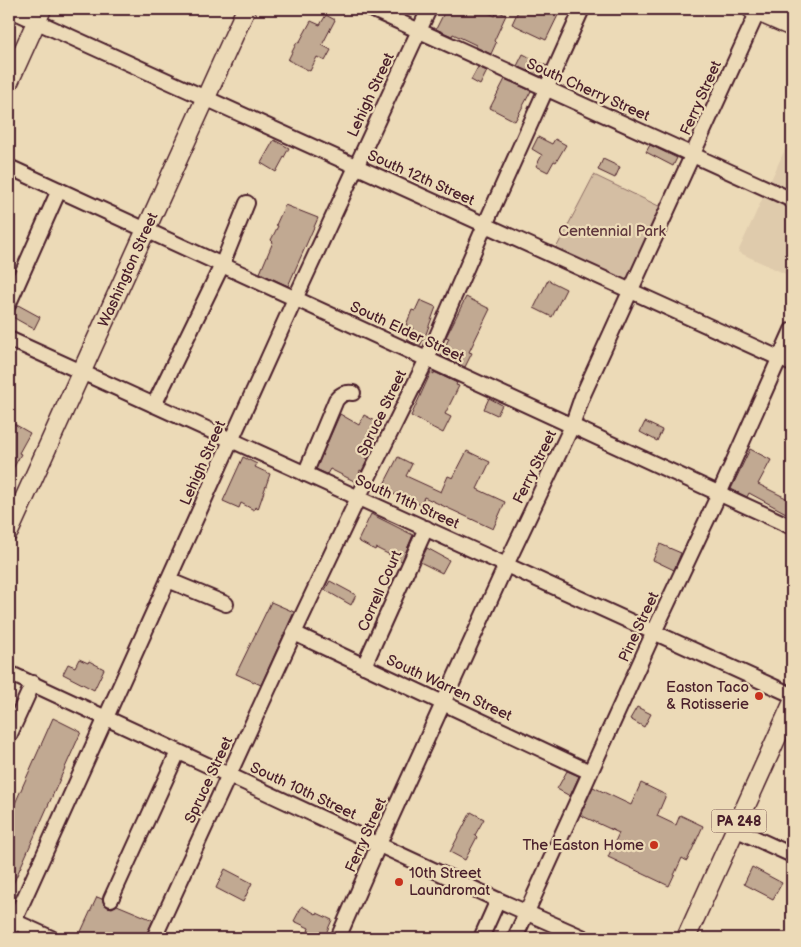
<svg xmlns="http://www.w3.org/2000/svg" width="801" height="947" font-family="'Balsamiq Sans',sans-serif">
  <rect width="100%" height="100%" fill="#ecdab7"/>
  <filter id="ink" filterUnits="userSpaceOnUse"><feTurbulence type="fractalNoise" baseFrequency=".02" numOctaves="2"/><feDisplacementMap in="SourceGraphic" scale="10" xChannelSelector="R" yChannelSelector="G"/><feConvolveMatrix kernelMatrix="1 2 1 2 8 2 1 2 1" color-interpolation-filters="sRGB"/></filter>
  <g filter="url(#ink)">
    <path fill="#dfcbac" d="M792,134V277L738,252Z"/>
    <path fill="#d4bea3" stroke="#8f6e67" d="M594,175L667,210L630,291L552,256Z"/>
    <g fill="#c1a992" stroke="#4a1f2b">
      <path d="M446,9H474L482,13L483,10L495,16L497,11L506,15L494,41L496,43L491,54L476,47V45L453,34L452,36L436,29Z"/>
      <path d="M519,9H561L546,40L512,24Z"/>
      <path d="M326,15L335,20L322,45L331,50L325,61L317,57L310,71L288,60L297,42L299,43L311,21L320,25Z"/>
      <path d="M523,54L547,66L541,77L517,66Z"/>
      <path d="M478,67L487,71L480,85L471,80Z"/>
      <path d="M505,79L531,91L515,121L490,108Z"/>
      <path d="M538,137L552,144L555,139L566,145L556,162L554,161L548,172L536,166L542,155L532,149Z"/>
      <path d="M274,140L289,148L276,172L261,163Z"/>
      <path d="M650,145L677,158L673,166L646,152Z"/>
      <path d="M603,159L620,167L615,178L598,170Z"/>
      <path d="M285,205L318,218L288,286L260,273L273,242L271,240L278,226L276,225Z"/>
      <path d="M548,280L566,289L552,317L534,308Z"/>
      <path d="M466,297L490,309L469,352L472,353L465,367L441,356L449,338L446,337Z"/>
      <path d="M420,300L436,307L426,334L420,346L407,340L413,328L406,325L412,310L415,311Z"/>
      <path d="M18,305L40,317L34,329L9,315L10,312L15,310Z"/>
      <path d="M431,372L434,374V372L457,383L456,385L459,386L445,414L451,417L443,433L411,416Z"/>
      <path d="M489,398L502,405L497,415L484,409Z"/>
      <path d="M340,414L359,425L364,415L381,424L366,458L368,459L362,471L360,470L359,476L356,482L330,469L327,474L316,469Z"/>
      <path d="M9,421L30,433L19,453L21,454L9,476Z"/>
      <path d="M645,422L662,430L657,441L640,432Z"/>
      <path d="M750,449L771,460L758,484L792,501L786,513L749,493L747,497L731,489Z"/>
      <path d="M467,451L490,462L477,489L505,502L493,529L424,497L421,505L396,493L395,495L382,488L398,457L412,464L406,476L441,492L448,476L453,478Z"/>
      <path d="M243,457L257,464L255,467L270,474L258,509L255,507L254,510L241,503L239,508L223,501Z"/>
      <path d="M371,514L413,535L402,561L376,548L375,550L358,541Z"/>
      <path d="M660,544L681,553L674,570L653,560Z"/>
      <path d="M427,548L449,560L442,573L420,562Z"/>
      <path d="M330,581L356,595L351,605L325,590Z"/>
      <path d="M271,602L294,612L261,685L236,674Z"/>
      <path d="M79,659L88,663L89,661L104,669L94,690L63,674L68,664L75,667Z"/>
      <path d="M637,707L651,714L644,727L630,719Z"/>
      <path d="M53,718L81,732L9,893V817Z"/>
      <path d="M567,771L579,776L570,796L557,789Z"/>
      <path d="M641,783L666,795L657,816L676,825L680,815L703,826L687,861L682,858L669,886L608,857L619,833L580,815L593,787L631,805Z"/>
      <path d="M471,812L484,819L475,835L477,837L465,860L450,852Z"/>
      <path d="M752,867L782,883L773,899L744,884Z"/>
      <path d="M225,869L252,883L243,902L216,888Z"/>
      <path d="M97,897L102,899L104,904L108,907L112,908L117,905L153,920L145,938H86L79,936Z"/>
      <path d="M302,906L316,914L317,913L332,920L324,938L308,931L309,928L294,921Z"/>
    </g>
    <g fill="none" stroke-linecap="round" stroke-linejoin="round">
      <g stroke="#4a1f2b" stroke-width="18">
        <g id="minor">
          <path d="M9,9L792,364"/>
          <path d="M371,9L792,200"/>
          <path d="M9,167L792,527"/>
          <path d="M9,303L59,190"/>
          <path d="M9,339L792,695"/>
          <path d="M154,405L222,265L247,203"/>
          <path d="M305,474L336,400C341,394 345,392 353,393"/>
          <path d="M9,502L20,507"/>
          <path d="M168,580L226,604"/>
          <path d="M294,633L590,772"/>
          <path d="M364,666L426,528"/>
          <path d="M9,673L498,900L584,938"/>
          <path d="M9,736L33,683"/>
          <path d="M735,829L792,855"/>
          <path d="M111,899L178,752"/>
          <path d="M9,919L51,938"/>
          <path d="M9,932L295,299L429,9"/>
          <path d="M154,938L294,633L358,498L427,359L485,225L582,9"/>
          <path d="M338,938L379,844L506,565L572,426L582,397L759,9"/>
          <path d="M481,938L498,900"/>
          <path d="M515,938L654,632L719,494L792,330"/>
        </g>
      </g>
      <g stroke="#4a1f2b" stroke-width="21">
        <g id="major">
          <path d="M751,9L792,27"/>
          <path d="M9,82L42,9"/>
          <path id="s1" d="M9,532L246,9"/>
          <path d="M686,938L792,704"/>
        </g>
      </g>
      <use href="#minor" stroke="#ecdab7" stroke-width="14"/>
      <use href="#major" stroke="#ecdab7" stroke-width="18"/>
    </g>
  </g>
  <g fill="#c8321e" stroke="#ecdab7" stroke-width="2">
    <circle cx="759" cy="696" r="5"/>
    <circle cx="654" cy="845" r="5"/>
    <circle cx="399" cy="882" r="5"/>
  </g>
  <g text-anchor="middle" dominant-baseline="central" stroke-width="4.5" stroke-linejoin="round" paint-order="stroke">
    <rect fill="#ecdab7" stroke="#7b5755" stroke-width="1" x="711.5" y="809.5" width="55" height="23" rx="4"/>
    <g font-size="14" font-weight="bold" fill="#4a1f2b">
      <text x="739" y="821">PA 248</text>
    </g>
    <g font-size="15" fill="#4a1f2b" stroke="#ecdab7">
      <text transform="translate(588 90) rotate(24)">South Cherry Street</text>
      <text transform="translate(371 95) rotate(-65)">Lehigh Street</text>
      <text transform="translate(701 98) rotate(-66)">Ferry Street</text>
      <text transform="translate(421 178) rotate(24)">South 12th Street</text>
      <text stroke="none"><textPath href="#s1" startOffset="288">Washington Street</textPath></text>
      <text transform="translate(407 332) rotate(25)">South Elder Street</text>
      <text transform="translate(382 413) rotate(-64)">Spruce Street</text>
      <text transform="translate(203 463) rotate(-66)">Lehigh Street</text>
      <text transform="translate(535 467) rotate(-64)">Ferry Street</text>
      <text transform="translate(407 502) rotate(24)">South 11th Street</text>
      <text transform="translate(380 591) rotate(-66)">Correll Court</text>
      <text transform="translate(639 627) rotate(-65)">Pine Street</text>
      <text transform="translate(449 688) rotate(25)">South Warren Street</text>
      <text transform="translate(209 780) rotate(-65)">Spruce Street</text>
      <text transform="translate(303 791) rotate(25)">South 10th Street</text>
      <text transform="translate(366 835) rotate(-66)">Ferry Street</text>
    </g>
    <g font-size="15" fill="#5f373d" stroke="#ecdab7">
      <text x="612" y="231">Centennial Park</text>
    </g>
    <g font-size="15" fill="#4a1f2b" stroke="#ecdab7" text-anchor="end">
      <text x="749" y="687">Easton Taco<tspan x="749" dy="17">&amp; Rotisserie</tspan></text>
      <text x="644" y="845">The Easton Home</text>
      <text x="409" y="873" text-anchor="start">10th Street<tspan x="409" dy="17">Laundromat</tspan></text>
    </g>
  </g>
  <rect width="801" height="947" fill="none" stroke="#ecdab7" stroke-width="30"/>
  <rect x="15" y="15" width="771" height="917" fill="none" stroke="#4a1f2b" stroke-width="2" filter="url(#ink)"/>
</svg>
